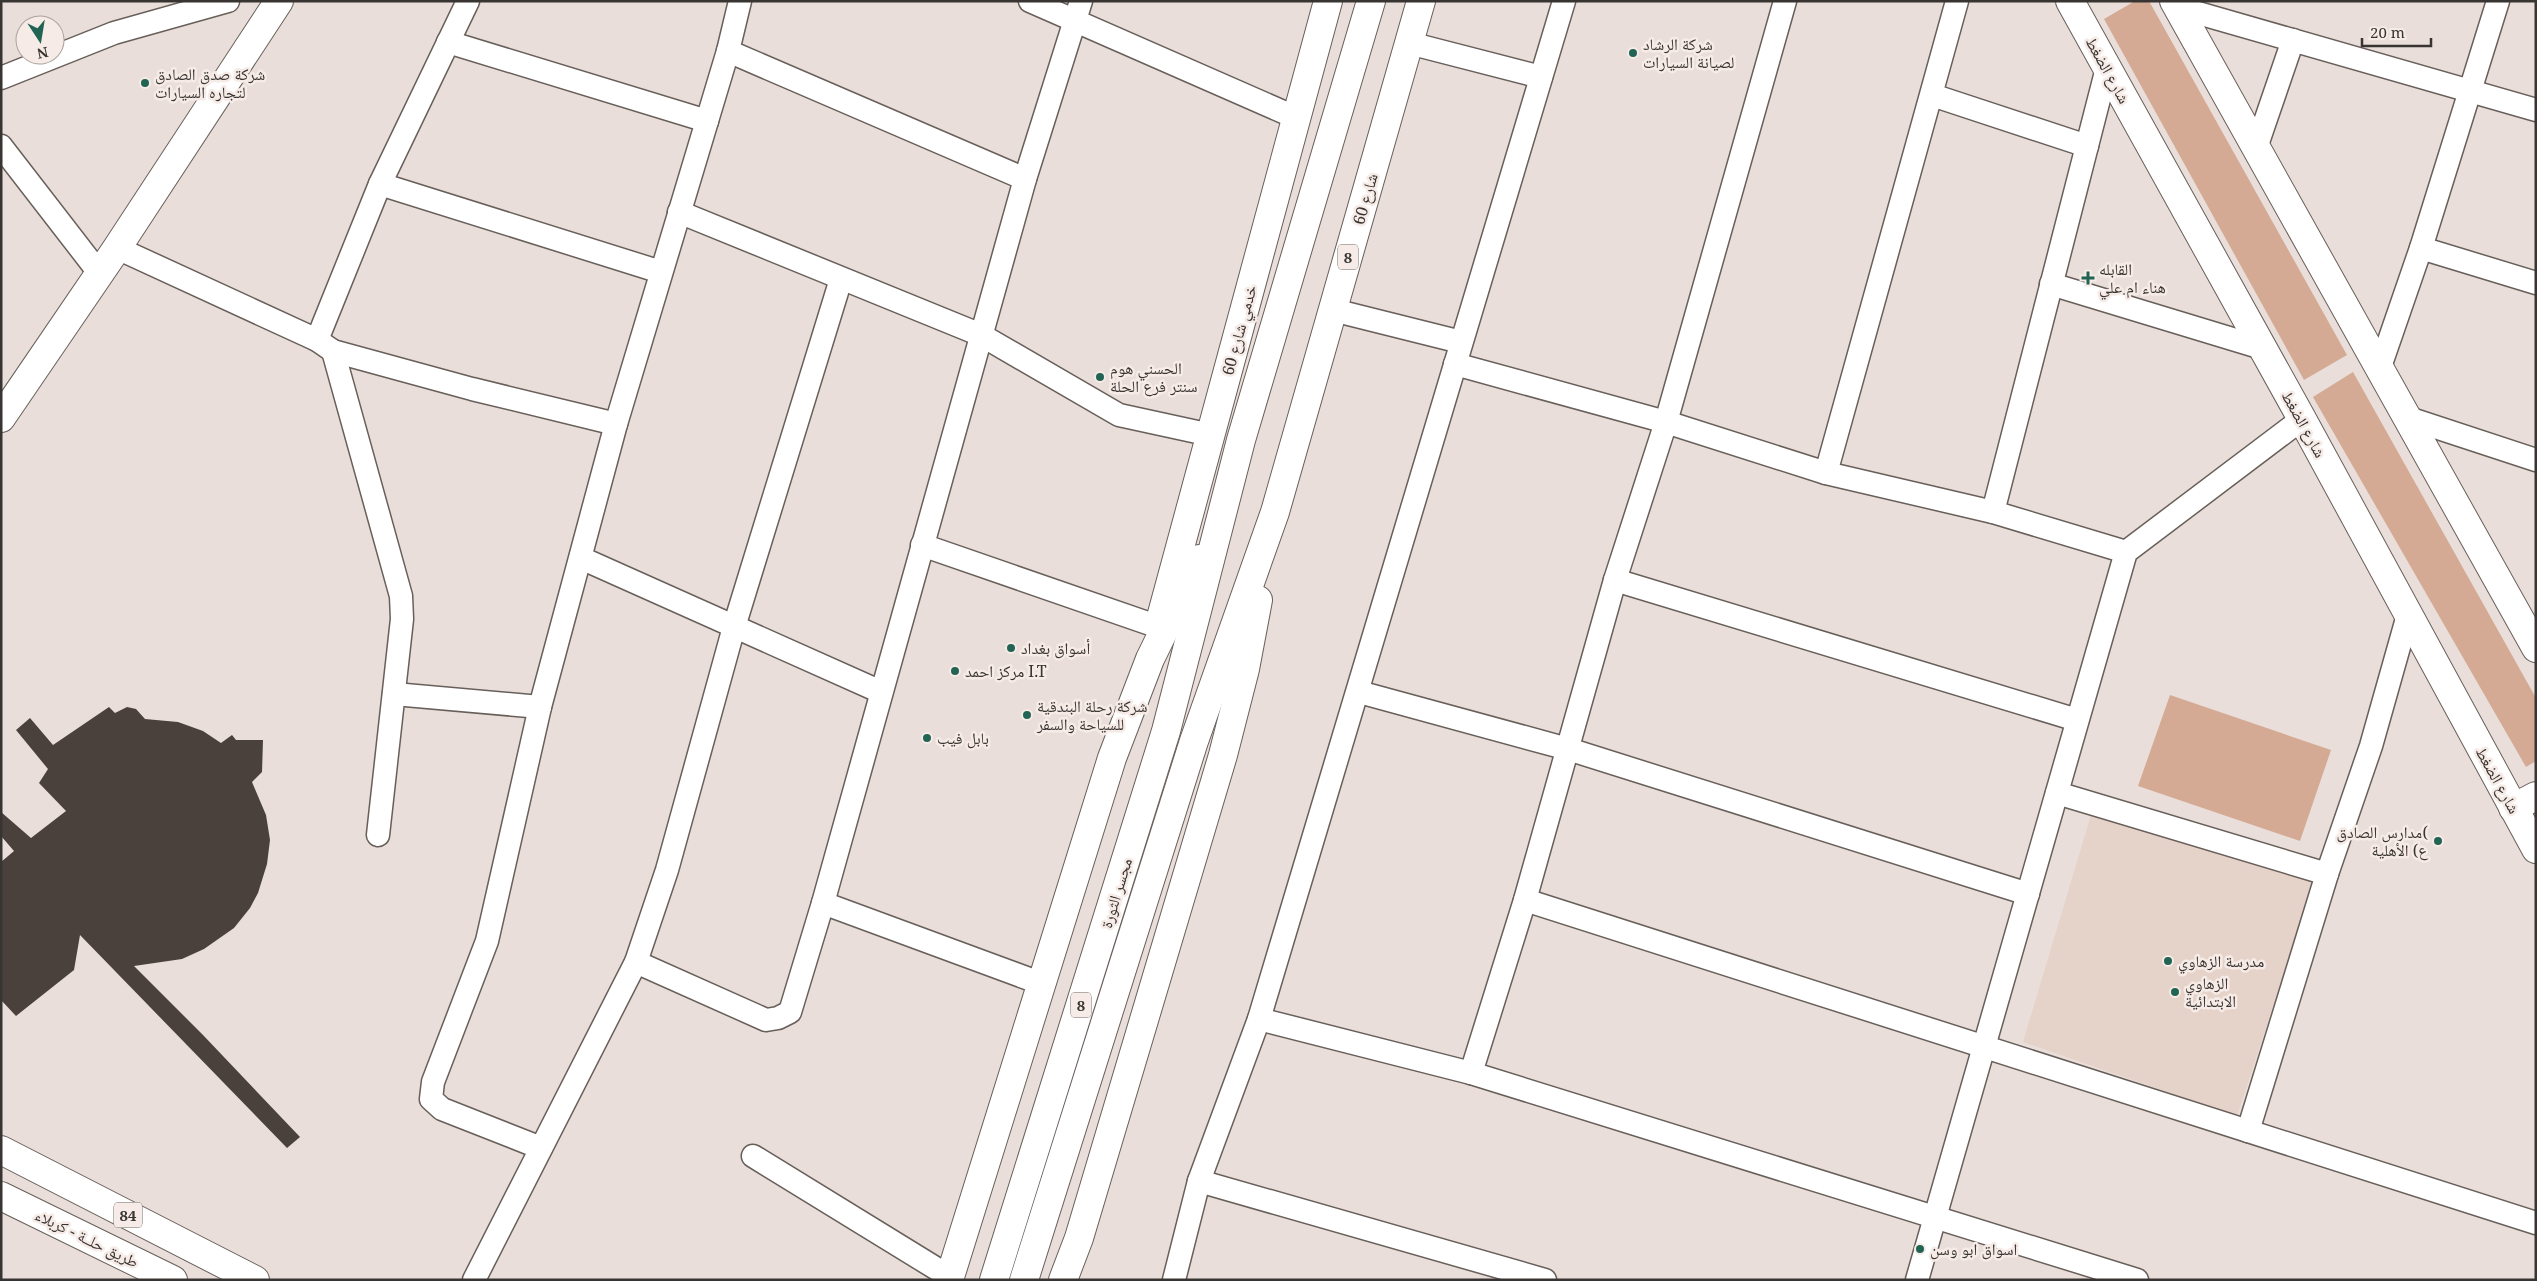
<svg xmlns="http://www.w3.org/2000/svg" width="2537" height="1281" font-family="'Noto Serif','Noto Naskh Arabic',serif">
  <rect width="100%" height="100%" fill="#e9ded9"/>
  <path fill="#e5d2c9" d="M2091,815L2315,879L2237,1116L2023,1042Z"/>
  <g fill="#d5aa94">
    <path d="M2135,1H2149L2347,355L2304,380L2104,19Z"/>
    <path d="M2353,372L2536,698V761L2526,767L2313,397Z"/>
    <path d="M2170,695L2331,750L2300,841L2138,786Z"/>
  </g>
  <path fill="#4a413d" d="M109,707L115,713L127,707L136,709L145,719L178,722L203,731L221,743L232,735L236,740H263L262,772L252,782L266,815L270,840L267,864L258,893L250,908L234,928L204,949L182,959L134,966L203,1035L300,1137L287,1148L80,935L74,970L16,1016L1,1000V862L14,851L1,836V812L31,838L66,811L39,783L48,769L16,730L30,718L53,745Z"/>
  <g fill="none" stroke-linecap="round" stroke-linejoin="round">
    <g stroke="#685f5a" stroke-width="25">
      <g id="street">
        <path d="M1030,1L1297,118"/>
        <path d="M2177,7L2536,110"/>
        <path d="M448,42L707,121"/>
        <path d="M1409,43L1541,77"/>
        <path d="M728,51L1025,179"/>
        <path d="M1,78L114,33L228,1"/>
        <path d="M1932,95L2087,146"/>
        <path d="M1,146L100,274"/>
        <path d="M2256,148L2293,40"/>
        <path d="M380,184L661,272"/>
        <path d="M679,212L981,335L1119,415L1211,435"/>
        <path d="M117,248L317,340L333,351L472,389L616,424"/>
        <path d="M2421,248L2536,283"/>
        <path d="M2051,284L2262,348"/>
        <path d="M1333,310L1461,342"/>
        <path d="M317,340L380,184L468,1"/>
        <path d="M333,351L401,596L402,619L378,835"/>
        <path d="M1455,364L1666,422L1826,473L1993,512L2126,552"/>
        <path d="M2380,367L2421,248L2498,1"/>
        <path d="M2408,418L2536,460"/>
        <path d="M1826,473L1957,1"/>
        <path d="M1993,512L2107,68"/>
        <path d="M922,545L1159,627"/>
        <path d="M581,558L881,692"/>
        <path d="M1615,580L2077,720"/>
        <path d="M1359,692L1568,749L2028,894"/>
        <path d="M394,694L540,707"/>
        <path d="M2057,793L2327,874"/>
        <path d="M1525,900L2536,1223"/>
        <path d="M823,903L1040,983"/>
        <path d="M636,962L766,1020L778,1018L790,1012L823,903L1025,179L1081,1"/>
        <path d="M1259,1019L1471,1073L2137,1280"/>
        <path d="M1471,1073L1525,900L1615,580L1666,422L1785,1"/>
        <path d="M2248,1131L2327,874L2371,746L2408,615"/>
        <path d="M541,1148L442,1109L431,1099L433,1082L487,941L540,707L616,424L728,51L740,1"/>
        <path d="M753,1156L937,1269"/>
        <path d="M1199,1181L1545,1280"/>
        <path d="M474,1280L636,962L667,870L734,627L841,279"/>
        <path d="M1174,1280L1199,1181L1259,1019L1564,1"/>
        <path d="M1917,1280L2126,552L2302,419"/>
      </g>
    </g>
    <g stroke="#685f5a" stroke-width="30">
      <g id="secondary">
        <path d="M2070,1L2302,419L2536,849"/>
        <path d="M2174,1L2536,648"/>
        <path d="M1,418L117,248L279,1"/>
        <path d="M1159,625L1328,1"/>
        <path d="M2513,808L2536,796"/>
      </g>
    </g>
    <g stroke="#685f5a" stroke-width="30">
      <g id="primary">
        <path d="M1,1150L255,1280"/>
        <path d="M1,1196L173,1280"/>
      </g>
    </g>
    <g stroke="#685f5a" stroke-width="30">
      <g id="highway">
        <path d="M949,1280L1112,758L1150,659L1199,559"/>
        <path d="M994,1280L1166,731L1241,440L1371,1"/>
        <path d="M1024,1280L1194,741L1275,512L1421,1"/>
        <path d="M1063,1280L1079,1238L1223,755L1245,669L1258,600"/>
      </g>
    </g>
    <use href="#street" stroke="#fff" stroke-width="22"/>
    <use href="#secondary" stroke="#fff" stroke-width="28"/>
    <use href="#primary" stroke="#fff" stroke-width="28"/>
    <use href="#highway" stroke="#fff" stroke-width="28"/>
  </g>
  <g fill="#226454" stroke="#f6ebe6" stroke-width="2">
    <circle cx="1633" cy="53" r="5"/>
    <circle cx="145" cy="83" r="5"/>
    <path d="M2085.5 270.5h5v5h5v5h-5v5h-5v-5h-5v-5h5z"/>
    <circle cx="1100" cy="377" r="5"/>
    <circle cx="1011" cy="648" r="5"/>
    <circle cx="955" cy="671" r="5"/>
    <circle cx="1027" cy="715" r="5"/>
    <circle cx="927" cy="738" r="5"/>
    <circle cx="2438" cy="841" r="5"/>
    <circle cx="2168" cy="961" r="5"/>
    <circle cx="2175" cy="992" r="5"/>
    <circle cx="1920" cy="1249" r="5"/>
  </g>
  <g text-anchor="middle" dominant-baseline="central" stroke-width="5" stroke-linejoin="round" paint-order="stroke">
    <g fill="#f6ebe6" stroke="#716b68" stroke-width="1">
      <rect x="1338" y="244.5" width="20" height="25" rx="4"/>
      <rect x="1071" y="992.5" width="20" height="25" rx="4"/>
      <rect x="114" y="1202.5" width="28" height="25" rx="4"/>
    </g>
    <g font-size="15" font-weight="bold" fill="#383432">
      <text x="1348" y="257">8</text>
      <text x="1081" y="1005">8</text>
      <text x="128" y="1215">84</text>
    </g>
    <g font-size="16" fill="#383432" stroke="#f6ebe6" text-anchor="start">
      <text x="1643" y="44">شركة الرشاد<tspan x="1643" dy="18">لصيانة السيارات</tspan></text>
      <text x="155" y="74">شركة صدق الصادق<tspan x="155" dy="18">لتجاره السيارات</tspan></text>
      <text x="2099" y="269">القابله<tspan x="2099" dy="18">هناء ام علي</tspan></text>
      <text x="1110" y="368">الحسني هوم<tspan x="1110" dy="18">سنتر فرع الحلة</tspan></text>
      <text x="1021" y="648">أسواق بغداد</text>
      <text x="965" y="671">مركز احمد I.T</text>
      <text x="1037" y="706">شركة رحلة البندقية<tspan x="1037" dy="18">للسياحة والسفر</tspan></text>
      <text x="937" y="738">بابل فيب</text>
      <text x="2428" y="832" text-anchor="end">مدارس الصادق(<tspan x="2428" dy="18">ع) الأهلية</tspan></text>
      <text x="2178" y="961">مدرسة الزهاوي</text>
      <text x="2185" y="983">الزهاوي<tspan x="2185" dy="18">الابتدائية</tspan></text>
      <text x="1930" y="1249">اسواق ابو وسن</text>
    </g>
    <g font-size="16" fill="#383432" stroke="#f6ebe6">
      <text transform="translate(2108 70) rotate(61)">شارع الضغط</text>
      <text transform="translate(1365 199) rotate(-74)">شارع 60</text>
      <text transform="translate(1239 330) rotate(-75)">خدمي شارع 60</text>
      <text transform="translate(2304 424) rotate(61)">شارع الضغط</text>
      <text transform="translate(2498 780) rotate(61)">شارع الضغط</text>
      <text transform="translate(1116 893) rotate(-73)">مجسر الثورة</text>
      <text transform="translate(87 1238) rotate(26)">طريق حلــة - كربلاء</text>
    </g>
  </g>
  <rect width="2537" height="1281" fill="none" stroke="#383432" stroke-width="5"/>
  <g transform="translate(40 40) rotate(168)"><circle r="24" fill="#f6ebe6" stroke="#aaa29e"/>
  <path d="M0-4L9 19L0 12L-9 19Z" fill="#226454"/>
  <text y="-8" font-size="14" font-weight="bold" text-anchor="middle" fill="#383432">N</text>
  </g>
  <path d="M2362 38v8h69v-8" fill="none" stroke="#383432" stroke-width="2.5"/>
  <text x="2370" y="38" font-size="15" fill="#383432" stroke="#f6ebe6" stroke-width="4" paint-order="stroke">20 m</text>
</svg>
